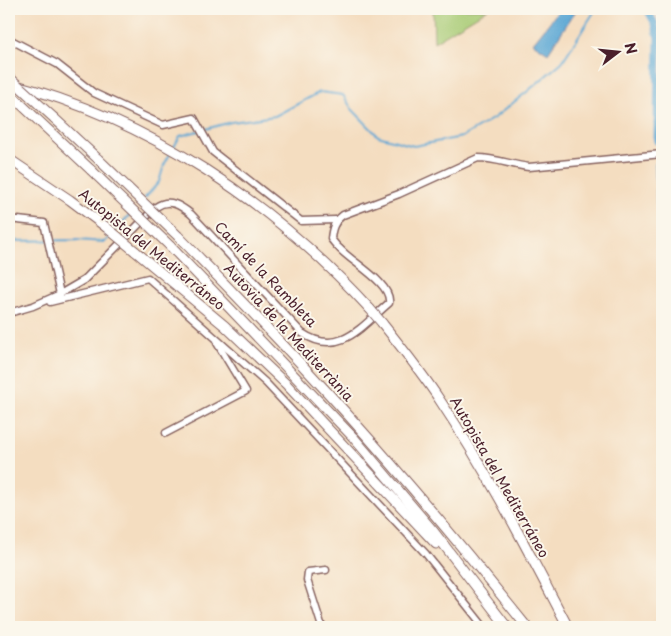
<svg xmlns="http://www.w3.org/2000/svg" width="671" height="636" font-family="'Playpen Sans',sans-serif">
  <rect width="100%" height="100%" fill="#fbf7ec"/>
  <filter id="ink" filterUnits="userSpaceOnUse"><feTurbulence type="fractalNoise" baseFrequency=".02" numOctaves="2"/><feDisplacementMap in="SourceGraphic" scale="10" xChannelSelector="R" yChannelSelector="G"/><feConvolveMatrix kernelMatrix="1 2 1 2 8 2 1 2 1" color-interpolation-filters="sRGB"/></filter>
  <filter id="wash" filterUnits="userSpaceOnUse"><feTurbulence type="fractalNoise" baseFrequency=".0096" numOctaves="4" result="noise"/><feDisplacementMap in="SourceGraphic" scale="20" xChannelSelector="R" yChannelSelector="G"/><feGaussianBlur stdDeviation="1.12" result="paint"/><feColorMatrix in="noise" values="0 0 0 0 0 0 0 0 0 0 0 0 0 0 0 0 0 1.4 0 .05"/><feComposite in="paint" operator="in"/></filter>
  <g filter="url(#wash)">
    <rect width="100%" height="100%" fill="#f4ddc0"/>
    <path fill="#a8cb75" stroke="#797550" d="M433,9H488L434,42Z"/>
    <path fill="#5ba7d4" stroke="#526380" d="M560,9H577L548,53L533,43Z"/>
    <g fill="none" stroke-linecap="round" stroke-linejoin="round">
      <g stroke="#5ba7d4" stroke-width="2">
        <path d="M174,147L180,136L231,122L275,116L320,92L343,95L352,109L378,136L414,146L462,137L494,118L528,91L562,62L596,9"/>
        <path d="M145,198L159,182L164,165L170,154"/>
        <path d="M116,230L131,213"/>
        <path d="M9,241L77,240L105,242L111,235"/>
      </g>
      <g stroke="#5ba7d4" stroke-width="7">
        <path d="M647,9L655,24L658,38L657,141"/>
        <path d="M658,165L659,203L662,215"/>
      </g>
    </g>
  </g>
  <g filter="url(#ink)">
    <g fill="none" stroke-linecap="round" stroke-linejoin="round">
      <g stroke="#86625f" stroke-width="9">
        <g id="minor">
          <path d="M9,39L57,64L94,93L163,125L194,118L213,152L301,221L336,220"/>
          <path d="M9,219L44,223L60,294"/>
          <path d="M50,302L148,278L266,383L426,554L484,627"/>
          <path d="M9,313L33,306L60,294L84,280L156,207C169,198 180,205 191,214L302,333C339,358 362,326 389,303C392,283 351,262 339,248C336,246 334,242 331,239C332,228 334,222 343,215L399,194L478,158C495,158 512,165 529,167L662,154"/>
          <path d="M166,433L246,391L217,343"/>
          <path d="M215,626V627"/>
          <path d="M322,627L307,580L308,572L326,570"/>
        </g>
      </g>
      <g stroke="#86625f" stroke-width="11">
        <g id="highway">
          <path d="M9,83C150,120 272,202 370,309"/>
          <path d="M9,93L91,170"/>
          <path d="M54,118L98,159"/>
          <path d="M9,159L70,200L106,227"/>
          <path d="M178,236C236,295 293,354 348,415C410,484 469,555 527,627"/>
          <path d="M170,246L353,437L434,532L507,627"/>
          <path d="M135,251L225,326L286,384L436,544"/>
          <path d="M382,323C403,349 423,374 441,402C489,474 528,551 568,627"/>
        </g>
      </g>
      <use href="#minor" stroke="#fff" stroke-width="6"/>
      <use href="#highway" stroke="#fff" stroke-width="9"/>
      <g stroke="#86625f" stroke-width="11" stroke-linecap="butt">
        <g id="highway-bridge">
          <path d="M9,77L54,118"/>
          <path d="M98,159L178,236"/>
          <path d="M91,170L170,246"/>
          <path d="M106,227L135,251"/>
          <path d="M370,309L382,323"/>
        </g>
      </g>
      <use href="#highway-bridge" stroke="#fff" stroke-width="9"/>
    </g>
  </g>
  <g text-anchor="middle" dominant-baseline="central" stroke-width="4" stroke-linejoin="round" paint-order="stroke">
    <g font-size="14" fill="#4a1f2b" stroke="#fbf7ec">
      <text transform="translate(152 249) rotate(39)">Autopista del Mediterráneo</text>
      <text transform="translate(266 274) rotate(46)">Camí de la Rambleta</text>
      <text transform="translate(289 332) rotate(47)">Autovia de la Mediterrània</text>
      <text transform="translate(500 477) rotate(60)">Autopista del Mediterráneo</text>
    </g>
  </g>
  <rect width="671" height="636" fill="none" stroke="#fbf7ec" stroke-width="30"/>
  <g transform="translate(618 52) rotate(74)" stroke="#fbf7ec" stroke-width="4" paint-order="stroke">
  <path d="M0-4L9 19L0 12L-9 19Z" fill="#4a1f2b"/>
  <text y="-8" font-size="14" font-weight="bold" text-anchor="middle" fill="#4a1f2b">N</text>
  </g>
</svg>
